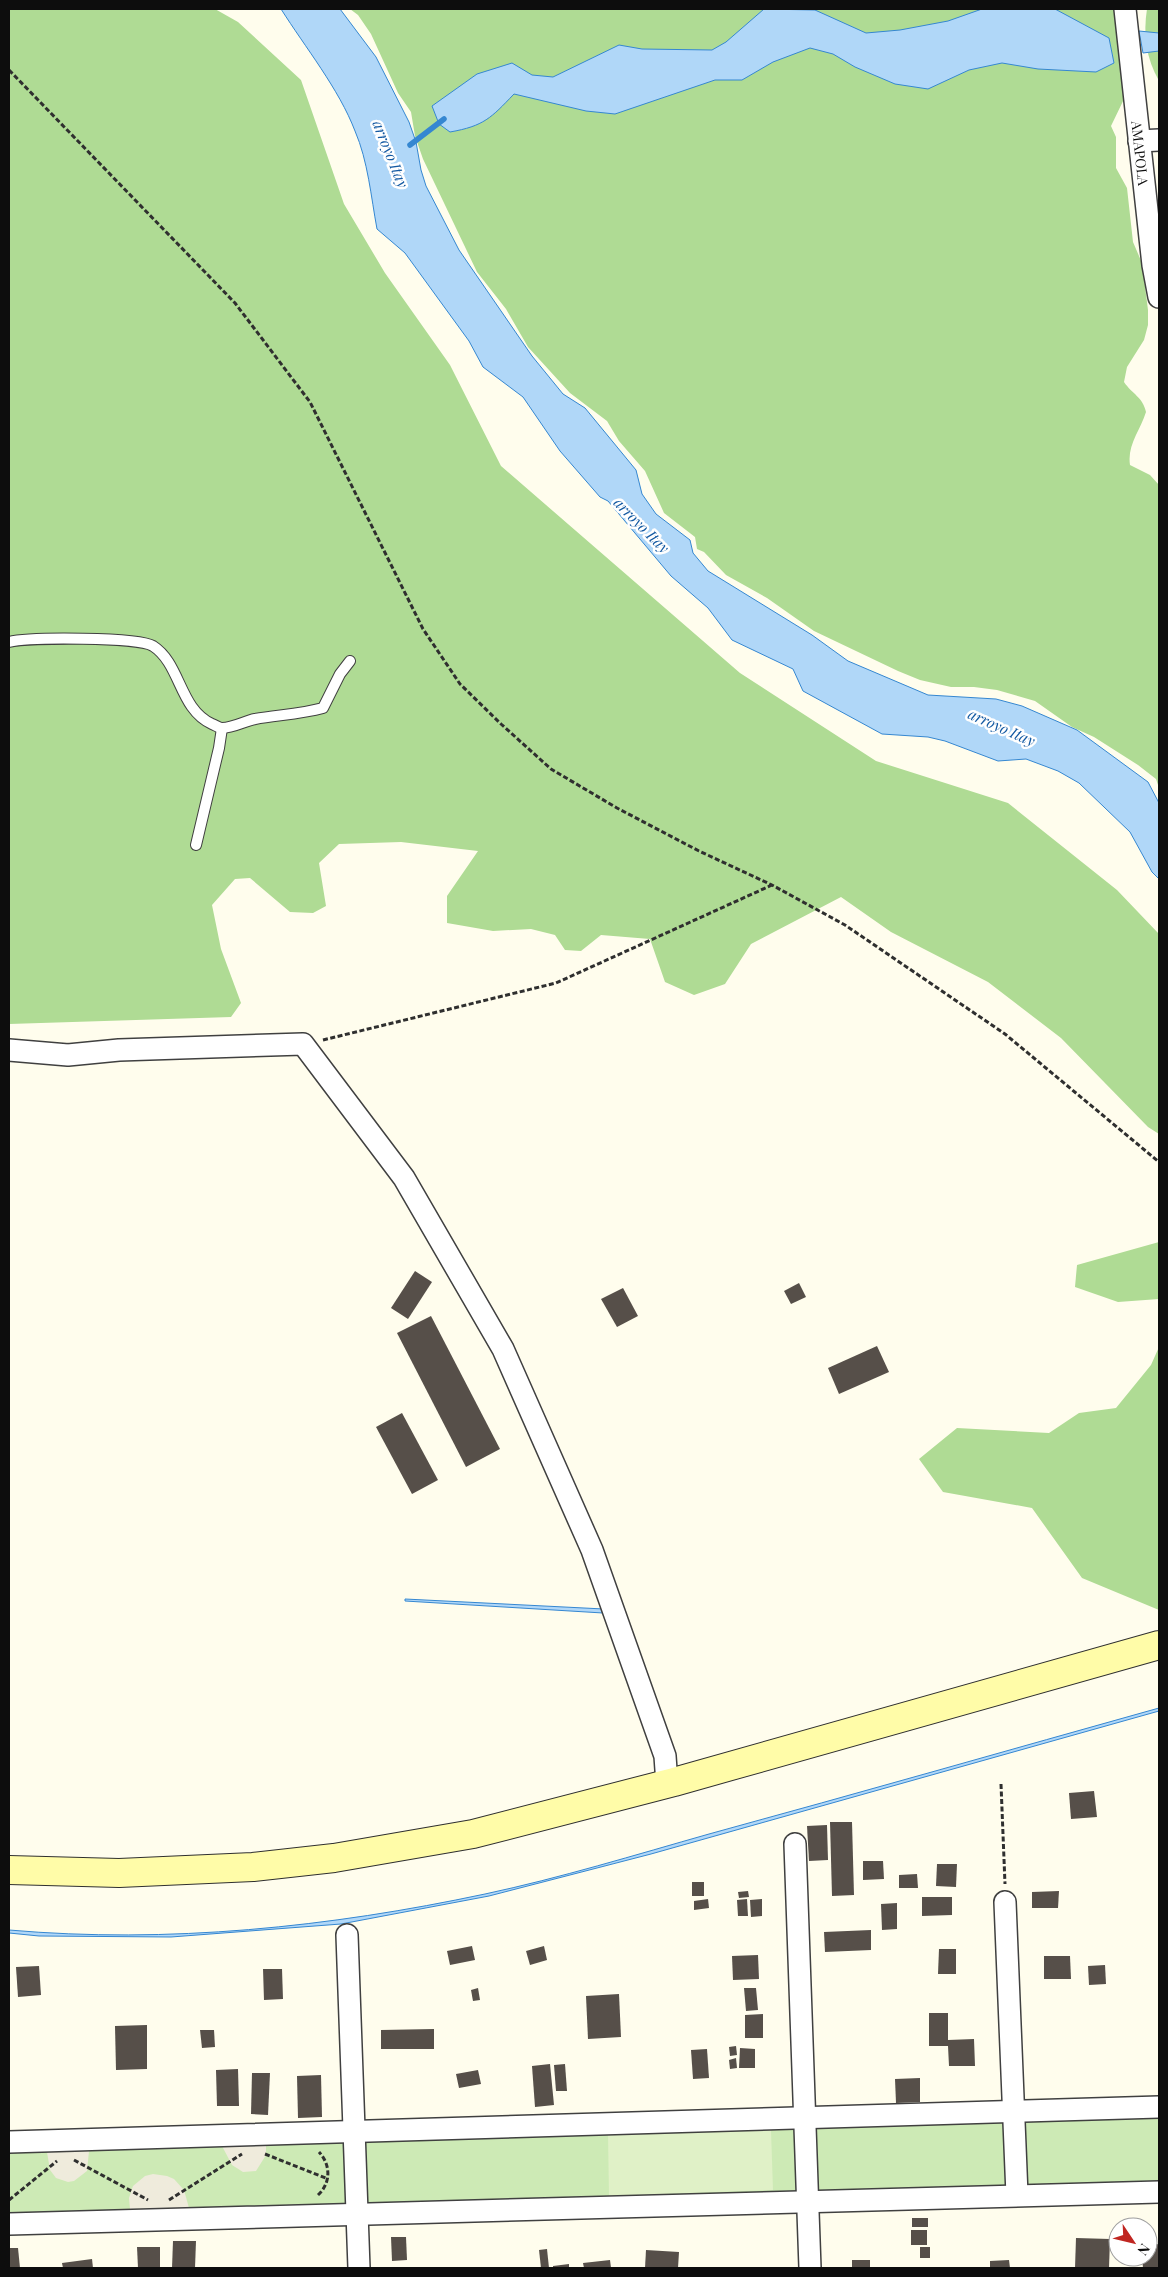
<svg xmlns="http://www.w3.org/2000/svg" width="1168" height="2277" font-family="'Playfair Display',serif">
  <rect width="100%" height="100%" fill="#fffded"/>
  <g fill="#cdeab5">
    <path d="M1159,2114V2184L1026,2187L1024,2119Z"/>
    <path d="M1004,2120L1009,2186L816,2191L815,2127Z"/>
    <path d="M796,2128L799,2188L796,2193L367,2204L365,2142Z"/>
    <path d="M342,2142L345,2148L346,2203L344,2206L9,2216V2151Z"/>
  </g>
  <g fill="#afdb94">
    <path d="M9,9H215L238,22L301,80L344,204L385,273L450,365L501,466L740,673L876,761L1008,803L1117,890L1159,934V1134L1148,1127L1061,1038L988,982L891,932L841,897L751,944L725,984L694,995L665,982L650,939L601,935L581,951L565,950L555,935L531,929L493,931L447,923V896L478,851L401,842L339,844L319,863L326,906L313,913L290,912L250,878L235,879L212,905L221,949L241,1003L231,1017L9,1024Z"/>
    <path d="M350,9H1115L1125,97L1111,126L1116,137V168L1127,188L1133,242L1142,263L1148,310V325L1144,340L1127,367L1124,382C1132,394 1143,397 1146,412C1140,431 1127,445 1130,465L1150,475L1159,485V788L1156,779L1138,765L1094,737L1072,727L1035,701L997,690L974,687H951L920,680L898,671L814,631L767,598L726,575L704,552L697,549L695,537L664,513L645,471L619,441L607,421L570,393L528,347L506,309L477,272L423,159L415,136L411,112L398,93L371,34L358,15Z"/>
    <path d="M1147,9H1159V81C1146,58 1143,35 1147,9Z"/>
    <path d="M1159,1242V1299L1118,1302L1075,1287L1077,1265Z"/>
    <path d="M1159,1347V1610L1082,1578L1032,1508L943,1492L919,1459L957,1428L1049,1433L1079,1413L1116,1408L1151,1365Z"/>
  </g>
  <path fill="#e0f1c7" d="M771,2130L773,2190L609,2196L608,2135Z"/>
  <g fill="#efebdc">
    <path d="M222,2146H266V2155L256,2171L243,2172L232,2165Z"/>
    <path d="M89,2151L87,2171L74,2181L68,2182L56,2178L50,2170L47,2152Z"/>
    <path d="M153,2174L167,2176L174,2179L184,2190L189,2208L130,2209L129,2198L133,2186L145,2176Z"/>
  </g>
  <g fill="#b0d7f8" stroke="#3587d1">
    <path d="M281,9H340L376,57L409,122L416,142L421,170L426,186L459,250L532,356L563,394L585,408L636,470L642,494L656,514L690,540L693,553L708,571L812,635L848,661L928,695L996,699L1022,706L1077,730L1148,782L1159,803V879L1152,872L1130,832L1079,783L1058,771L1026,759L998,761L945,741L928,737L882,734L803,691L793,669L732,640L708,608L671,576L608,501L600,497L560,451L523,397L483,367L469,341L405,253L377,229C371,197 368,161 355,131C339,89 305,47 281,9Z"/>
    <path d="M764,9L815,10L866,33L900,30L948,21L982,9H1055L1109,38L1114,63L1096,72L1038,69L1002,63L969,70L928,89L895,84L855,67L833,54L810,48L773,62L742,80H715L615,114L586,111L514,94C491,118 484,126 450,132L439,124L432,106L477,74L512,63L532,75L553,77L619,45L642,49L712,50L726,42Z"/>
    <path d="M1139,31L1159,33V51L1143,53Z"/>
    <path d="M405,1599L604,1609L603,1613L405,1601Z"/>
    <path d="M1159,1708V1711L651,1854L489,1896L341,1924L171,1937L39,1936L9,1933V1930C168,1944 330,1927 485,1894C560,1878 635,1855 709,1834C859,1793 1009,1750 1159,1708Z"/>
  </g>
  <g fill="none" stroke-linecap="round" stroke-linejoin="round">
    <path stroke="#3587d1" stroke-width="5.5" d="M410,145L444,119"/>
  </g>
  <g fill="#564f49">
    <path d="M415,1271L432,1282L408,1319L391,1308Z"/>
    <path d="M799,1283L806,1297L791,1304L784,1291Z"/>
    <path d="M623,1288L638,1316L617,1327L601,1299Z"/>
    <path d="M431,1316L500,1449L466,1467L397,1333Z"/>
    <path d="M877,1346L889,1372L839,1394L828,1368Z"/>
    <path d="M402,1413L438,1480L412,1494L376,1427Z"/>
    <path d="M1094,1791L1097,1817L1071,1819L1069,1793Z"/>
    <path d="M830,1822H852L854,1895L832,1896Z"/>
    <path d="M827,1825L828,1860L809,1861L807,1826Z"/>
    <path d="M863,1861H883L884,1879L863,1880Z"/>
    <path d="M937,1864H957L956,1887L936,1886Z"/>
    <path d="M917,1874L918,1888H899V1875Z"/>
    <rect x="692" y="1882" width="12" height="14"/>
    <path d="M748,1891L749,1897L739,1898L738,1892Z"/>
    <path d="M1059,1891L1058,1908H1032V1892Z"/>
    <path d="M922,1897H952V1915L922,1916Z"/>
    <path d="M708,1899L709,1908L694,1910V1901Z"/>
    <path d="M747,1899L748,1916H738L737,1900Z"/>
    <path d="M762,1899V1916L751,1917L750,1900Z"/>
    <path d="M897,1903V1929L882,1930L881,1904Z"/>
    <path d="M871,1930V1950L825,1952L824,1932Z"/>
    <path d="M472,1946L475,1960L450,1965L447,1951Z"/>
    <path d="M544,1946L547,1960L530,1965L526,1951Z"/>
    <path d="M939,1949H956V1974H938Z"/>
    <path d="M758,1955L759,1979L733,1980L732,1956Z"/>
    <path d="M1044,1956H1070L1071,1979H1044Z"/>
    <path d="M1105,1965L1106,1984L1089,1985L1088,1966Z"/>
    <path d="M39,1966L41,1995L18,1997L16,1967Z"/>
    <path d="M263,1969H282L283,1999L264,2000Z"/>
    <path d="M478,1988L480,2000L473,2001L471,1990Z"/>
    <path d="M744,1988H756L758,2010L746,2011Z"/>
    <path d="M619,1994L621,2037L588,2039L586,1996Z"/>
    <path d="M929,2013H948V2040L974,2039L975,2066H949L948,2046H929Z"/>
    <path d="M763,2014V2038H745V2015Z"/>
    <path d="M147,2025V2069L116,2070L115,2026Z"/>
    <path d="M434,2029V2049H381V2030Z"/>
    <path d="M200,2030H214L215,2047L202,2048Z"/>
    <path d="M736,2046L737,2055L730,2056L729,2047Z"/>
    <path d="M740,2048L755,2049V2068H739Z"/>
    <path d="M707,2049L709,2078L693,2079L691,2050Z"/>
    <path d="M736,2058L737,2068L730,2069L729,2060Z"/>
    <path d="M550,2064L554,2105L535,2107L532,2066Z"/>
    <path d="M565,2064L567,2091H556L554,2065Z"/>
    <path d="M238,2069L239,2106H217L216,2070Z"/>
    <path d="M478,2070L481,2084L459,2088L456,2074Z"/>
    <path d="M252,2073H270L268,2115L251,2114Z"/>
    <path d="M321,2075L322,2117L298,2118L297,2076Z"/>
    <path d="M920,2078V2102L896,2103L895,2079Z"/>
    <rect x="912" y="2218" width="16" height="9"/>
    <rect x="911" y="2230" width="16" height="15"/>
    <path d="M391,2237H406L407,2260L392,2261Z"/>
    <path d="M1076,2238L1110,2239L1109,2268H1075Z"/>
    <path d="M173,2241H196L195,2268H172Z"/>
    <path d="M1159,2244V2268H1143L1142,2257H1148V2245Z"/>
    <path d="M137,2247H160V2267L138,2268Z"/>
    <rect x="920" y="2247" width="10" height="11"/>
    <path d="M9,2248H18L20,2268H9Z"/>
    <path d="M547,2249L549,2268H541L539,2250Z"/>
    <path d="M646,2250L679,2252L678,2268H645Z"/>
    <path d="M92,2259L93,2268H63L62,2263Z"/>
    <path d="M610,2260L611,2268H584L583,2263Z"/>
    <rect x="852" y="2260" width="18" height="8"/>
    <path d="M1009,2260L1010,2268H990V2261Z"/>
    <path d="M569,2264V2268H553V2266Z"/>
  </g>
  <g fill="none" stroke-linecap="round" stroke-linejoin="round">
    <g stroke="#404040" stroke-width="12">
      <g id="lane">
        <path d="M9,642C29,637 138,637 153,646C181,664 179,709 212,724C215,725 219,728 222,728C233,728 245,721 255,719C278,715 301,714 323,708L340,674L350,661"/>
        <path d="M196,845L219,748L222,728"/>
      </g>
    </g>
    <g stroke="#404040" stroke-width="24">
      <g id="street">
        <path id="s1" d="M1125,9L1153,265L1159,297"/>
        <path d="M1139,141L1159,140"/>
        <path d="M9,1050L68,1055L119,1050L303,1044L404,1178L503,1349L592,1550L665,1756L667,1784"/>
        <path d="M795,1844L810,2268"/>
        <path d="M1005,1902L1017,2195"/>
        <path d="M347,1935L359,2268"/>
        <path d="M9,2142L1159,2107"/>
        <path d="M9,2224L1159,2192"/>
      </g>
    </g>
    <g stroke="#2f2f2f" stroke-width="30">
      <path id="secondary" d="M9,1870L119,1873L253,1867L334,1858L473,1834L674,1782L1159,1645"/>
    </g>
    <g stroke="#2f2f2f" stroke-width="3" stroke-dasharray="5 2.5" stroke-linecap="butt">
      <path d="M9,70L235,303L310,402L423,629L460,684L501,724L551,769L617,808L699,851L772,885L845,925L1005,1034L1159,1162"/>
      <path d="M323,1040L556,983L772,885"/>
      <path d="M1001,1784L1005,1884"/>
      <path d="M265,2154L328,2179"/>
      <path d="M74,2160L148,2200"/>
      <path d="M318,2195C331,2183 331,2165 319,2152"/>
      <path d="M9,2200L57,2161"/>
      <path d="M169,2200L242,2154"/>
    </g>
    <use href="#lane" stroke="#fff" stroke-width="10"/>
    <use href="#street" stroke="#fff" stroke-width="21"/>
    <use href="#secondary" stroke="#fffca8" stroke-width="28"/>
  </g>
  <g text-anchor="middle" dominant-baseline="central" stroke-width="5" stroke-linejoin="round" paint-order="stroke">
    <g font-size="14" fill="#0d0d0d" stroke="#fff">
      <text stroke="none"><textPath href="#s1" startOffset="145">AMAPOLA</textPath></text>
    </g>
    <g font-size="15" font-style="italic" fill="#1359a2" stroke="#fff">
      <text transform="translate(391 154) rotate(68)">arroyo Itay</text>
      <text transform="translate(642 525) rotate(45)">arroyo Itay</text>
      <text transform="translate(1002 727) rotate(24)">arroyo Itay</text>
    </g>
  </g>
  <rect width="1168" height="2277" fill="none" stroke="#0d0d0d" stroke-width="20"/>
  <g transform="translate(1133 2242) rotate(125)"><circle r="24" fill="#ffffff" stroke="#9e9e9e"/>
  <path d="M0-4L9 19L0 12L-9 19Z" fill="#c02621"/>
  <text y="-8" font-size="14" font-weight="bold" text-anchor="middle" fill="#0d0d0d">N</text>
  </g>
</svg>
